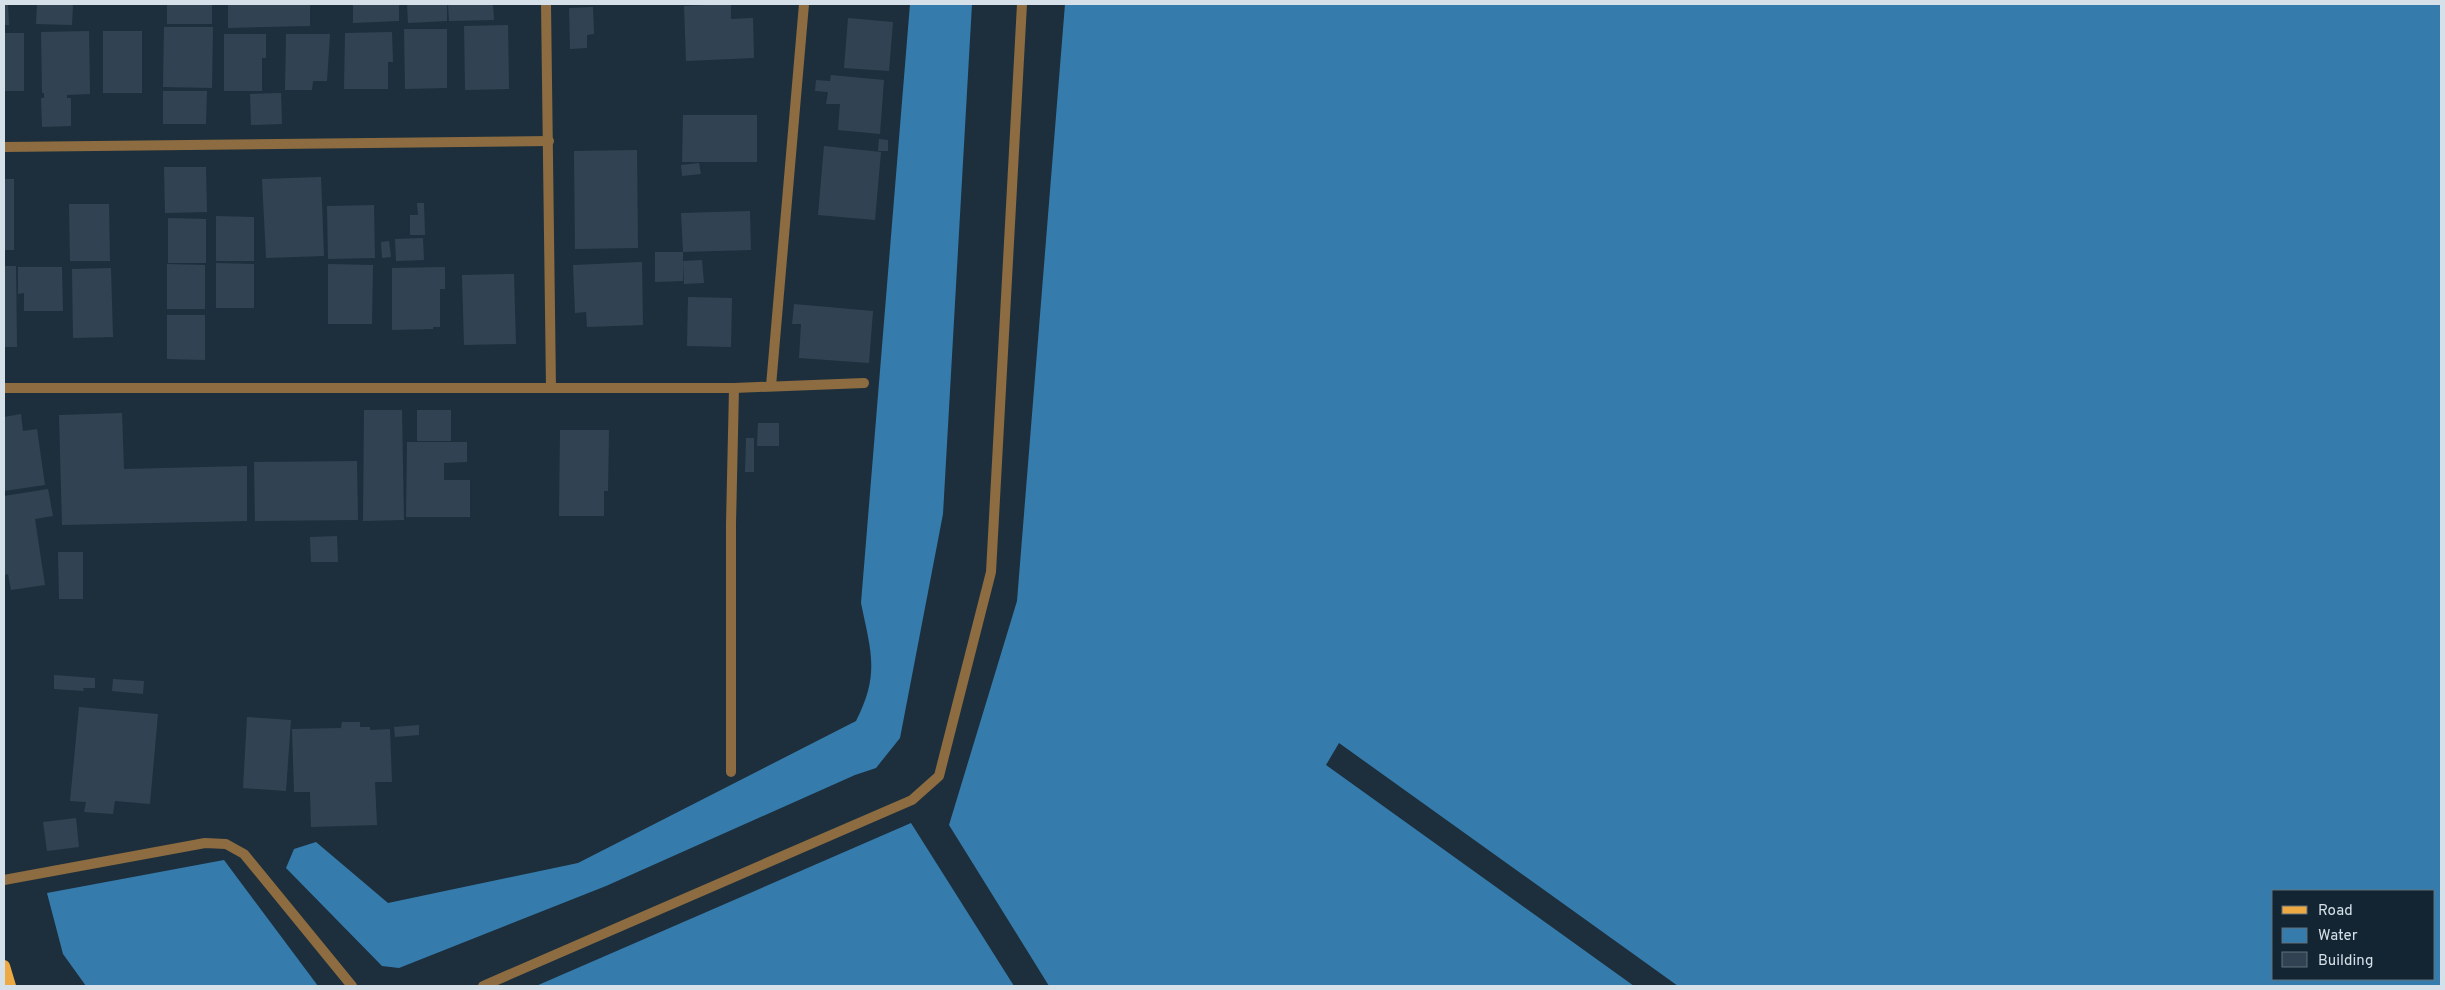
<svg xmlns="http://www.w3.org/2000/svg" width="2445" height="990" font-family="Overpass,sans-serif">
  <rect width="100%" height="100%" fill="#1d2f3c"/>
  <g fill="#357cad" fill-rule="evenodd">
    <path d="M910,4H972L943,514L900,738L876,768L855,775L606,886L399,968L382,966L286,868L294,849L316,842L388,903L578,863L856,721C880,674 871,652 861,603Z"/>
    <path d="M1065,4H2441V986H1678L1339,743L1326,765L1634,986H1049L949,825L1017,601ZM2274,891H2434V979H2274Z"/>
    <path d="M911,823L1014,986H536Z"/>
    <path d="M224,860L318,986H86L63,954L47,893Z"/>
  </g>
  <g fill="#314352">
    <path d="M4,4H8L9,25H4Z"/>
    <path d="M37,4H73L72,25L36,24Z"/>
    <rect x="167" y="4" width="45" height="20"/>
    <path d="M228,4H310V26L228,28Z"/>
    <path d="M353,4H399V21L353,23Z"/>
    <path d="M407,4H447V21L408,23Z"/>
    <path d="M448,4H493L494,20L449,21Z"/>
    <path d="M731,4V19L753,18L754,58L686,61L684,6Z"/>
    <path d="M593,7L594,34L587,35V48L570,49L569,8Z"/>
    <path d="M848,18L893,22L889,71L844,68Z"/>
    <path d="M508,25L509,89L465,90L464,26Z"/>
    <path d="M164,27H213L212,88L163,87Z"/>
    <path d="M404,29H447V88L405,89Z"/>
    <path d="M89,31L90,94L67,95V98H71V126L42,127L41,98H44V93H42L41,32Z"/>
    <rect x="103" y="31" width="39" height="62"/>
    <path d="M392,32L393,62H388V89H344L345,33Z"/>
    <rect x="4" y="33" width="20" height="58"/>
    <path d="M224,34H266V58H262V91H224Z"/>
    <path d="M286,34H330L327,81H313L312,90H285Z"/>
    <path d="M831,75L884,80L880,134L838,130L840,104H826L828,92L815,91L816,80L830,81Z"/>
    <path d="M163,91H207L206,124H163Z"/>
    <path d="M281,93L282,124L251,125L250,94Z"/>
    <path d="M683,115H757V162H682Z"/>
    <path d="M879,139L888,140V151H878Z"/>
    <path d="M824,146L881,152L875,220L818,215Z"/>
    <path d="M637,150L638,248L575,249L574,151Z"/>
    <path d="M699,163L701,174L682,176L681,165Z"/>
    <path d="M164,167H206L207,212L165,213Z"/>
    <path d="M321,177L324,256L266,258L262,179Z"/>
    <rect x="4" y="179" width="10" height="71"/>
    <path d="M417,203H424L425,235H410V215H418Z"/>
    <path d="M69,204H109L110,261H70Z"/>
    <path d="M374,205L375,258L328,259L327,206Z"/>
    <path d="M750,211L751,250L683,252L681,213Z"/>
    <path d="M216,216L254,217V261H216Z"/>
    <path d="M168,218L206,219V263H168Z"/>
    <path d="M423,238L424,260L396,261L395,239Z"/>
    <path d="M389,241L391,257L382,258L381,242Z"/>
    <path d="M655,252H683V281L655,282Z"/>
    <path d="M702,260L704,283L684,284L683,261Z"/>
    <path d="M642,262L643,325L587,327L586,312L575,313L573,265Z"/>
    <path d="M216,263L254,264V308H216Z"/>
    <path d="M167,264L205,265V309H167Z"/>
    <path d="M328,264L373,265L372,324H328Z"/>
    <path d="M4,266H16L17,347H4Z"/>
    <path d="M18,267H62L63,311H24V293L18,294Z"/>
    <path d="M445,267V289H440V327H433V329L392,330V268Z"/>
    <path d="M111,268L113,337L73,338L72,269Z"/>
    <path d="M514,274L516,344L464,345L462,275Z"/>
    <path d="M688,297L732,298L731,347L687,346Z"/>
    <path d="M794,304L873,311L869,363L799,358L801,324H792Z"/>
    <path d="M167,315H205V360L167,359Z"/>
    <path d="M364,410H402L404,520L363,521Z"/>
    <rect x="417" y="410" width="34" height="31"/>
    <path d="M122,413L124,469L247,466V521L62,525L59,415Z"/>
    <path d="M21,414L23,431L37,429L45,485L4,491V417Z"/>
    <path d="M758,423H779V446H757Z"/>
    <path d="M560,430H609L608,491H604V516H559Z"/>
    <path d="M746,438H754V472H745Z"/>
    <path d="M407,442H467V462L444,463V480H470V517H406Z"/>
    <path d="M357,461L358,520L255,521L254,462Z"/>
    <path d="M48,489L53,516L35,519L45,585L11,590L8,574L4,575V496Z"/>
    <path d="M337,536L338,562H311L310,537Z"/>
    <path d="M58,552H83V599H59Z"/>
    <path d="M54,675L95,678V688H83L84,691L54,689Z"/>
    <path d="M113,679L144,681L143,694L112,691Z"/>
    <path d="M79,707L158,714L150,804L115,801L113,814L84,812L86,802L70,801Z"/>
    <path d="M247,717L291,720L286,791L243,788Z"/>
    <path d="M342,722H360V727H370V730L390,729L392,782H375L377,825L311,827L310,792H294L292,729L341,728Z"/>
    <path d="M419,725V735L395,737L394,727Z"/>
    <path d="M76,818L79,847L47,851L43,822Z"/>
  </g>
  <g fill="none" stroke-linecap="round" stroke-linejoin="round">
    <g stroke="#8c6c40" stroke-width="10">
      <path d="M546,4L551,388"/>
      <path d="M4,147L549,141"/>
      <path d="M771,386L804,4"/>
      <path d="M4,388H734L864,383"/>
      <path d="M731,772V524L734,388"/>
      <path d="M4,880L205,843L226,844L244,854L352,986"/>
      <path d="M483,986L912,800L939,776L991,572L1022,4"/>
    </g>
    <path stroke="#eda944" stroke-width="12" d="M4,966L10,986"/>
  </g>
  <rect width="2445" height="990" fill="none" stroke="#d5e0e9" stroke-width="10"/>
  <rect x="2272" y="890" width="162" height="90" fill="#132532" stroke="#61707b"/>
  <rect x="2282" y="906" width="25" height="8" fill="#eda944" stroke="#61707b"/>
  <text x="2318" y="915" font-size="15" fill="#d5e0e9">Road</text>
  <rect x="2282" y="928" width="25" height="15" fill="#357cad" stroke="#61707b"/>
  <text x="2318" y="940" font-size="15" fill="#d5e0e9">Water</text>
  <rect x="2282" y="952" width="25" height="15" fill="#314352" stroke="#61707b"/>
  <text x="2318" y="965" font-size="15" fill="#d5e0e9">Building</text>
</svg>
